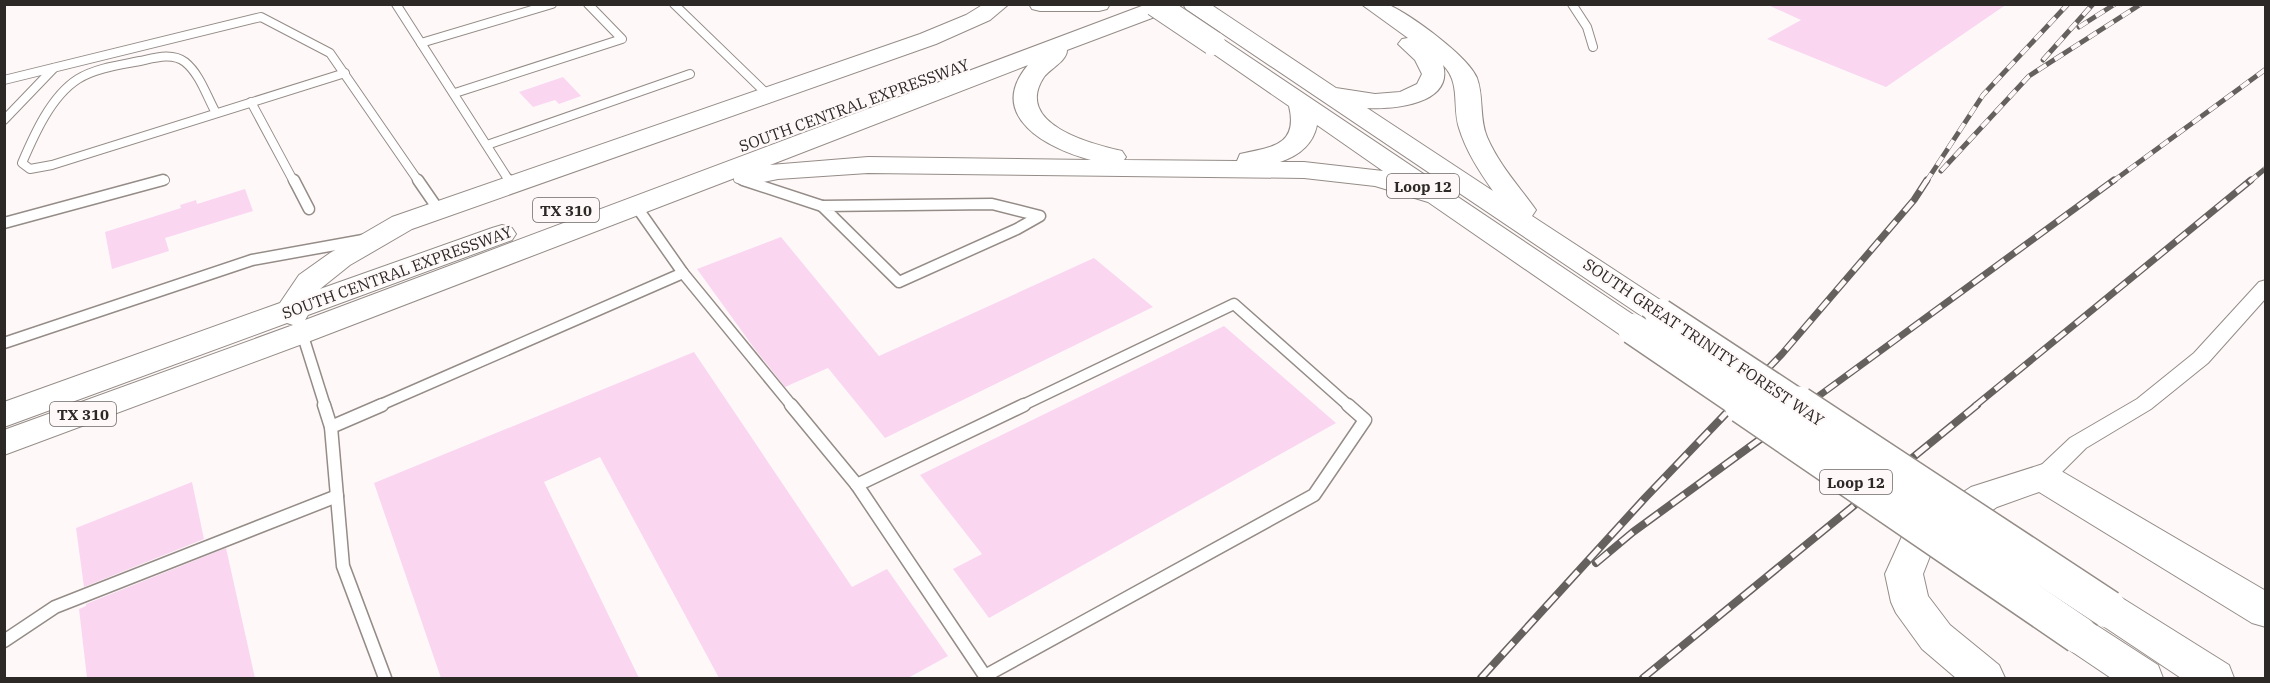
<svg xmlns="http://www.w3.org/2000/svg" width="2270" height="683" font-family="'IBM Plex Serif',serif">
  <rect width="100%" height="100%" fill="#fef9f8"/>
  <g fill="#fad6f1">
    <path d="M1766,4H2007L1886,87L1767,39L1801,20Z"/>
    <path d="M563,77L581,96L559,104L555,100L533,107L519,92Z"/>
    <path d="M245,189L253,211L165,238L169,251L112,269L105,232L181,208L180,205L196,200L197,204Z"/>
    <path d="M781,237L879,356L1094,258L1153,307L885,438L828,368L785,387L754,348L697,269Z"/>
    <path d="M1224,326L1336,423L989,618L953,569L982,554L920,475Z"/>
    <path d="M694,352L852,587L887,569L948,656L908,678H719L600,457L544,482L639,678H441L374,483Z"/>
    <path d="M192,482L204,539L84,587L76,528Z"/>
    <path d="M226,548L255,678H87L79,609L86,606V604Z"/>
  </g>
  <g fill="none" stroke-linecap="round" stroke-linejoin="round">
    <g stroke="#958c88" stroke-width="10">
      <g id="lane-far2">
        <path d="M396,4L510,182"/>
        <path d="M674,4L768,95"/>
        <path d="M1572,4L1587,27L1593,47"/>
        <path d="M421,43L552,4"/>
        <path d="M4,80L261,17L330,53L419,182"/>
        <path d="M455,93L622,39L588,4"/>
        <path d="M251,102L294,182"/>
        <path d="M216,113C207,97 200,74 185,62C172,52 154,58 140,61C120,65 96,68 78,79C51,96 34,135 22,163L30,169L52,165L345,73"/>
        <path d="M4,120L54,68"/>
        <path d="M487,145L690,74"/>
        <path d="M738,179L747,182"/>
        <path d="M158,182L165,180"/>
      </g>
    </g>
    <g stroke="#958c88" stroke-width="13">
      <g id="lane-far1">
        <path d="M294,180L309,209"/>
        <path d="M418,180L438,209"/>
        <path d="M509,180L511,184"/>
        <path d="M743,180L822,206"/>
        <path d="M992,204L1040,216L1017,229L899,282L822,206Z"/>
        <path d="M636,206L683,273L792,406"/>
        <path d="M4,223L163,180"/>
        <path d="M302,333L325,406"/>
        <path d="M4,343L252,260L363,240"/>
        <path d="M378,406L683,273"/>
        <path d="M1021,406L1234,304L1349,406"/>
      </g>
    </g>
    <g stroke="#958c88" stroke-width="15">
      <g id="lane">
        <path d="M324,405L331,427L343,566L385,678"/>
        <path d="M791,405L857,485"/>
        <path d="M331,427L382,405"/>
        <path d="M857,485L985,676L1314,495L1365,420L1348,405"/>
        <path d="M857,485L1024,405"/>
        <path d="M4,641L55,607L337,496"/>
      </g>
    </g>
    <g stroke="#958c88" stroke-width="2">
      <path id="street" d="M2266,280V298L2208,363L2151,409L2086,448L2051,483L2043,485L2035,483L2032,477L2035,471L2070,438L2137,399L2194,353L2259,282Z"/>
    </g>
    <g stroke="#958c88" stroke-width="2">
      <g id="primary">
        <path d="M984,4H1009L990,20L936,44L412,229L350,265L320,289L492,228L502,225L512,228L516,234L512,240L308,315L305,320L1147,4H1179L1176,9L1067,50C1067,61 1051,68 1044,77C1013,124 1091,144 1122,151L1126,157L1124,160L1237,161L1240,154C1269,147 1299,147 1289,106L1205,48L1202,43L1205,38L1213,36L1221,38L1644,322L1649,329L1644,336L1633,339L1622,336L1428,202L1375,186L1304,178L868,173L778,179L753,184L744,182L740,176L313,340L4,455V430L293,325L287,323L4,427V402L280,303L299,275L330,253L392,217L920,34L966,15ZM1028,65C985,116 1048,149 1091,160L868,157L770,165ZM1317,125L1383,171L1304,162H1280C1298,156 1313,145 1317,125Z"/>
        <path d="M1029,4H1110L1107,9L1099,11H1040L1032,9Z"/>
        <path d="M1183,4H1210L1336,88L1375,94L1400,92L1417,84L1422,74L1415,60L1398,44L1402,39L1408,38L1361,4C1369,4 1382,2 1389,5C1411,15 1468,56 1477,78C1484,97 1479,118 1487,137C1499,165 1519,186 1536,210L1532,216L1671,307L1675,314L1671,321L1660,324L1649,321L1186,9ZM1443,65C1461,83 1452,106 1459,128C1466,151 1479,171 1493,191L1367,108C1393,110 1454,104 1443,65Z"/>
        <path d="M2043,464L2056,468L2266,591V627L2252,623L2039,492L1997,507L1932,551L1923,574L1928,596L1950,625L1999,665L2005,678H1956L1922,649L1896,613L1891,602L1885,574L1904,532L1971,487Z"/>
        <path d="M2108,593L2122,598L2229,665L2234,678H2181L2094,620L2088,609L2094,598Z"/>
        <path d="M2079,618L2093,623L2158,665L2163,678H2111L2065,647L2059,635L2065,623Z"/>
      </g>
    </g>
    <use href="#lane-far2" stroke="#fff" stroke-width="8"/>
    <use href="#lane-far1" stroke="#fff" stroke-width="10"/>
    <use href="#lane" stroke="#fff" stroke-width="12"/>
    <use href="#street" fill="#fff" fill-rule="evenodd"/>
    <use href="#primary" fill="#fff" fill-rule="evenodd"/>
    <g stroke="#65615f" stroke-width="5">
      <g id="rail-far2">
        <path d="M2079,27L2115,4"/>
        <path d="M2043,60L2093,4"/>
        <path d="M1941,171L2029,76L2141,4"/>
        <path d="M1926,182L1983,95L2068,4"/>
        <path d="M2112,182L2266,69"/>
        <path d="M2249,182L2266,168"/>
      </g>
    </g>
    <g stroke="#65615f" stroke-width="7">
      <g id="rail-far1">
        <path d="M1732,406L1782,354L1914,200L1927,180"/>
        <path d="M1805,406L2114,180"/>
        <path d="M1975,406L2251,180"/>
      </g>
    </g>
    <g stroke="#65615f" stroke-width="8">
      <g id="rail">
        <path d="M1596,563L1633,532L1807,405"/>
        <path d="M1481,678L1645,498L1734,405"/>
        <path d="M1643,678L1977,405"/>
      </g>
    </g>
    <use href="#rail-far2" stroke="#fef9f8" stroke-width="4" stroke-dasharray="10" stroke-linecap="butt"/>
    <use href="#rail-far1" stroke="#fef9f8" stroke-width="4.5" stroke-dasharray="13" stroke-linecap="butt"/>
    <use href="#rail" stroke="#fef9f8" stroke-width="5" stroke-dasharray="16" stroke-linecap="butt"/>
    <g stroke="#958c88" stroke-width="26" stroke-linecap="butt">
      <path id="primary-bridge-far2" d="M1155,4L1213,43"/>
    </g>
    <g stroke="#958c88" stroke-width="33" stroke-linecap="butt">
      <g id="primary-bridge-far1">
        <path d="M1660,314L1800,406"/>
        <path d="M1633,329L1746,406"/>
      </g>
    </g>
    <g stroke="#958c88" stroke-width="40" stroke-linecap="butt">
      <g id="primary-bridge">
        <path d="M1743,405L2079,635"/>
        <path d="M1798,405L2108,609"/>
      </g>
    </g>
    <use href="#primary-bridge-far2" stroke="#fff" stroke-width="24"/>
    <use href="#primary-bridge-far1" stroke="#fff" stroke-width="30"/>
    <use href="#primary-bridge" stroke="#fff" stroke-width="37"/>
  </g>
  <g text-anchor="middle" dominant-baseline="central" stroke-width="4.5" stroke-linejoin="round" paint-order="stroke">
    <g fill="#fef9f8" stroke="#6b6766" stroke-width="1.5">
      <rect x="1387" y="174" width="72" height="24" rx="4.5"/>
      <rect x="533" y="198" width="66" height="24" rx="4.5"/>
      <rect x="50" y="402" width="66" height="24" rx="4.5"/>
      <rect x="1820" y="470" width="72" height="24" rx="4.5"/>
    </g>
    <g font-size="15" font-weight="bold" fill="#2c2927">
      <text x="1423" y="186">Loop 12</text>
      <text x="566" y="210">TX 310</text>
      <text x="83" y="414">TX 310</text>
      <text x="1856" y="482">Loop 12</text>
    </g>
    <g font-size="16" fill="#2c2927" stroke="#fef9f8">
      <text transform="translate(854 105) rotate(-20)">SOUTH CENTRAL EXPRESSWAY</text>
      <text transform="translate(397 272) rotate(-20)">SOUTH CENTRAL EXPRESSWAY</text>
      <text transform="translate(1704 342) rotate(34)">SOUTH GREAT TRINITY FOREST WAY</text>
    </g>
  </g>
  <rect width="2270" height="683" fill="none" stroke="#2c2927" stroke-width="12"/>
</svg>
